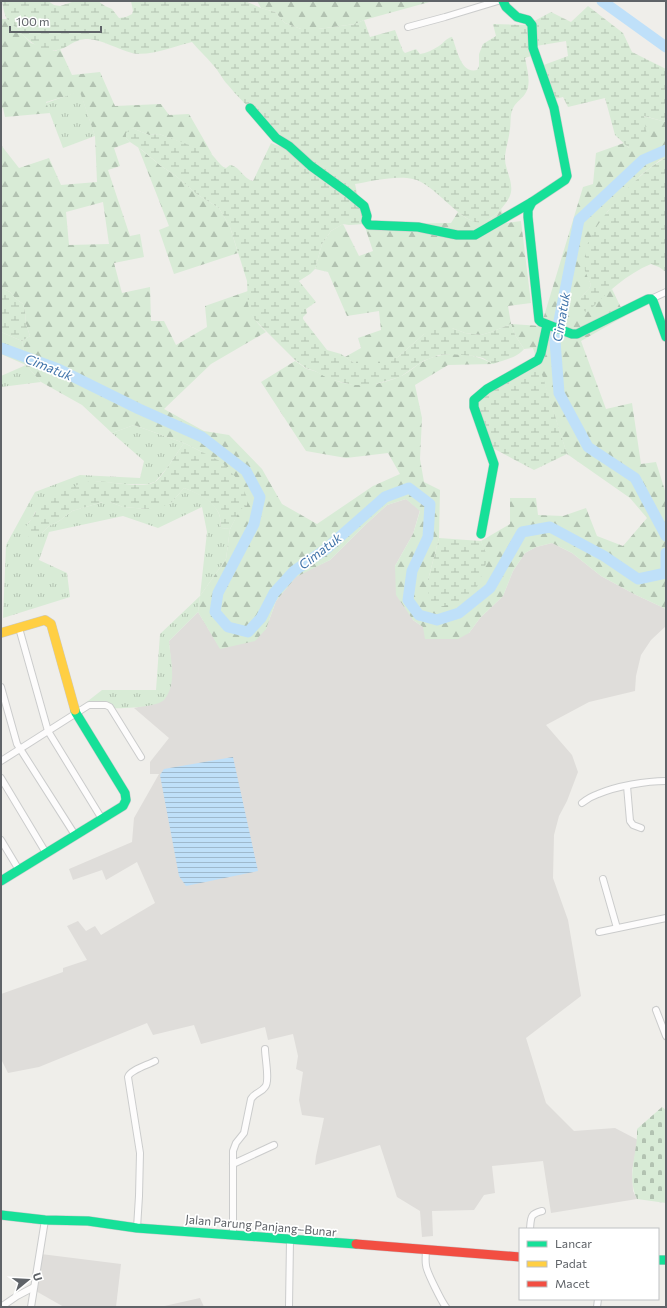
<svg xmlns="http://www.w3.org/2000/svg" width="667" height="1308" font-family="Commissioner,sans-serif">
  <defs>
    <pattern id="grass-tufts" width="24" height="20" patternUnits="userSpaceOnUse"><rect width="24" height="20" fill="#d8ebd6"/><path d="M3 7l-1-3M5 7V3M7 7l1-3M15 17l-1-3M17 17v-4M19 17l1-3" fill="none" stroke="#b2c2b1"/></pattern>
    <pattern id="forest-firs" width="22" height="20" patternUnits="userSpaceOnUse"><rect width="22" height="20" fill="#d8ebd6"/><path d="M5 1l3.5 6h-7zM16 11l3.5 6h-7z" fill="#b2c2b1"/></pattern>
    <pattern id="wetland-marsh" width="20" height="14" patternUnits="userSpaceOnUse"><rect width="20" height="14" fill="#d8ebd6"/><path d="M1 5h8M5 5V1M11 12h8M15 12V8" fill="none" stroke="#b2c2b1"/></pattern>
    <pattern id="cemetery-stones" width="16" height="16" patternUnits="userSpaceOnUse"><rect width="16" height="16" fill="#d8ebd6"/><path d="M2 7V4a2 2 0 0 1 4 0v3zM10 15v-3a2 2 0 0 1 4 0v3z" fill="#b2c2b1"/></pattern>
    <pattern id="water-rules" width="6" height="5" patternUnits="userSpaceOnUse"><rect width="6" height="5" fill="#bfe0f9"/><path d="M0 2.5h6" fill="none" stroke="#9eb9cd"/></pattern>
  </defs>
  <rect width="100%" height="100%" fill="#efeeea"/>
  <g fill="#dfddda">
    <path d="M406,499L420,510L413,534L395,566L413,620L423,627L469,633L480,618L503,596L513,571L525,553L536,547L552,543L572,553L601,576L634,594L666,609V626L651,640L641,655L636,676L635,691L589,702L546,725L572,755L578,772L567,801L559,816L554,835L553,878L568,920L581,996L526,1038L546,1103L574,1131L615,1128L638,1140L632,1171L633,1191L637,1199L551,1213L543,1161L492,1166L495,1193L484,1195L474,1210L432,1211L433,1236L422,1237L420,1211L397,1197L380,1145L315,1165L316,1156L324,1118L302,1115L299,1100L303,1072L296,1069L298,1056L293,1034L268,1040L265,1027L201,1044L194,1025L153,1035L147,1023L39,1067L8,1073L1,1059V994L63,972V968L87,960L67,926L78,921L86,931L95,926L101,935L155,903L137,862L106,880L102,870L73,880L69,869L132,842L134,818L159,774H150V762L169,738L134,708L156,703L172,674L169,641L198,612L220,648L266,629L276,601L296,576L330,560L364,526L387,505Z"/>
    <path d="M41,1254L121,1264L116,1307H64L34,1290Z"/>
    <path d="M200,1298L204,1307H160Z"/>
  </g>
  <g fill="url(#grass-tufts)">
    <path d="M80,91L95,136L63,148L46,103Z"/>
    <path d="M1,332L22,341L26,365L41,382L1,387V376L26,365L1,354Z"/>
    <path d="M134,425L184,443L167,468L155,482L148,484H124L94,481L35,512L32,519L27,524L42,533L49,526L59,521L72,511L103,502H110L123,507L148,509L171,503L184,488C197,493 212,499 218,512C221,516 220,523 221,528L230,529L226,559L200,596L198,612L169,641C170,656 175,674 170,689C169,692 166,698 164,700C151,711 97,708 79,708L102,690H156L160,634L200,596L207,532L202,507L158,528L123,516L49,532L39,560L67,573L70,597L3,618L6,545L35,492L80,475L140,478L144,461L112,433Z"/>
  </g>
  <g fill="url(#forest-firs)" fill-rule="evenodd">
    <path d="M257,1H433L364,20L355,24L318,29H301L285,23L275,12L261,8Z"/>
    <path d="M1,19H7L31,43L55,51L60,49L72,75L100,72L115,106L161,104L169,115L189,114L212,154L159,134L149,135L132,128L126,138L130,142L114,148L120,166L108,170L130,236L140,234L144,257L114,263L122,293L150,287L151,321H164L176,345L207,327L205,306L248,291C249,312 251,317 266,332L211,364L164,409L204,431L229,435L262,469L282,504L317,524L373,486L400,474L388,453L346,458L306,451L261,382L295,361C299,363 302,366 305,368C309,370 313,370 317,372C345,388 369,389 399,377C407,374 414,367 422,362C443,350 473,352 493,364L448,365L415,385L422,418L420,459L424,482L440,490L439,538L428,580L487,558L481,541L510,524V498H536L538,515L563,516L586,508L597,536L623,546L647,518L630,498L567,454L533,348L524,349L515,335L511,324L491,332L481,335L465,333L452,328L424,334L398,357L380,364L354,363L345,357L361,348L358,338L381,330L379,311L347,316L328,272L315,269L322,244L331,231L343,224L359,256L373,251L364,224L451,223L458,212C474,226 487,225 501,209L507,223L521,221L531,303L508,306L511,324L541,326L583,187L593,184L596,153L624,143L629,148L643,116L666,122V158L660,160L641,175L607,212L585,269L591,285L589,289L580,298L606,293L612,289L625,316L581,341L606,409L632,403L641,464L656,462L666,494V609L634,594L601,576L572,553L552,543L536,547L525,553L513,571L503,596L480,618L469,633L458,639H425L423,627L413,620L396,595L395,566L413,534L420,511L406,499L387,505L364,526L330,560L296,577L276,601L266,629L255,641L220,649L198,612L200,596L226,559L230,529L240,509L247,505L202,452L184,443L134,425L112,433L82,405L41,382L26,365L22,341L30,336L26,324L25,312L23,304L16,299L10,292L1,288V145L19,168L49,158L61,185L97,182L95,136L80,92L46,102L50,113L5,117L3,108H1ZM103,202L109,244L69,245L66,212Z"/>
    <path d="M138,147L161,166L176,176L198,195L219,208L230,227L238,253L174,274L159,230L169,226Z"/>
  </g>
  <g fill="url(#wetland-marsh)">
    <path d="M2,1H48L54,5L60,6L75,1H98L105,6L112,9L119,18L126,17L132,14L133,11L131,1H245L261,8L275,12L285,23L301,29H318L355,24L364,20L370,37L395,30L403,51L405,53L416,49L420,54C426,53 433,50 439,46C444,43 446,38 452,37C457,48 460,74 477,70L479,66V54L483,44L496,36L493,24L527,25L551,12L571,22L588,6L623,33L632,52L666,69V122L644,116L647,136L629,148L615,135L605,98L568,107L563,97L551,100L541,66L568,56L566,41L530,47L531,56L525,58C527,69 532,84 525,94C521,100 514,103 512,111C510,116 511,123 510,129C509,138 506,147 505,156C504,168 513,180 511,192C510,199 502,209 496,214C492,217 487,221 483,222C464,228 435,183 413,179C397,175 371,181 355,184L364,224L349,225L343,224L331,231L322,244L315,269L310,274L299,281L316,302L306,309L307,313L303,317V319L327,350L341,354L354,363H380L398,357L424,334L435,327L452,328L465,333L481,335L491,332L511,324L515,335L524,349C517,358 503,360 493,364L483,358L474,356L450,354L439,355L423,361L400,377L372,385H353L329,379L315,371L306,368L295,360L255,320L250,312L248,304L247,281L230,227L219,208L198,195L176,176L161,166L142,150L130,142L126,138V133L129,130L132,128L149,135L159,134L209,152C215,156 219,166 226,168L230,165C240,166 243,179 253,181L271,143L284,148L288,142L287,140C266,123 245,106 228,85C222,79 219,71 213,65C207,57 198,50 192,42C175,46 149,57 132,53C117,49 103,40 88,39C73,39 69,48 57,50C40,53 26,38 15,27C13,25 9,22 7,19C4,14 3,6 2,1Z"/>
    <path d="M666,158V272L659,267L651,264C627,274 607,292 589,311L586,312C582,310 580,306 578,301C581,295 588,292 591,285C589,280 587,276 585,271C584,265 586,252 587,246C594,222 643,167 666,158Z"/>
    <path d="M1,288L10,292L16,299L23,304L25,312L26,324L30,336L22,341L1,332Z"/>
    <path d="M539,365L567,454L534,470L489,446L474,407L478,396Z"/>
    <path d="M184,443L222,462L239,481L248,499L247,505L240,510L230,529L221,528C220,523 221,516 218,512C212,500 197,493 184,488L171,503L158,508L148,509L123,507L110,502H103L72,511L59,521L49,526L42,533L35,536L29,537L25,528C27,524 30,522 32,518C35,515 35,511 39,508C52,497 76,482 94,481C108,481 143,489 155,482C162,478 178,451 184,443Z"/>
    <path d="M439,538L481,541L488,558L474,595L458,602L437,608L429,605L428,580Z"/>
  </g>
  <path fill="url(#cemetery-stones)" d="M662,1107L666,1110V1203L637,1199C626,1175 638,1154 637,1129Z"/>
  <path fill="url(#water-rules)" d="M233,757L258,871L186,886L179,876L160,775L164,769Z"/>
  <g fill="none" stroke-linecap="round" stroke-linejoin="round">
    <g stroke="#bfe0f9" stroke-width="11">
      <path d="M602,1L666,47"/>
      <path d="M666,150L643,160L579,220L555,341L559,393L588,447L635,478L666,536"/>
      <path d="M1,348L58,369L139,409L202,437L246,471L260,497L254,524L218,593L215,612L228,627L248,632L261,618L274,593L294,571L326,549L385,497L409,488L430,504L428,537L412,571L408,600L419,615L437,620L459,613L490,588L522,532L550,527L604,556L638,579L666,573V553"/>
    </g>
    <g stroke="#cbcccc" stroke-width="8">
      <g id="street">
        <path d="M408,27L445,17L498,1"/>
        <path d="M651,299L666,292"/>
        <path d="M19,628L48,731L102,819"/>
        <path d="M1,687L17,744L75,835"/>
        <path d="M1,761L89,705H106L110,707L141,757"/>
        <path d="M1,778L46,853"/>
        <path d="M627,786L630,821L633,825L641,828"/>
        <path d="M582,803C587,799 592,796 598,794C617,786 646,781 666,781"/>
        <path d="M1,840L19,870"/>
        <path d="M603,879L617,928"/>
        <path d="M599,932L666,918"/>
        <path d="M656,1010L666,1036"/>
        <path d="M233,1164L274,1145"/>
        <path d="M137,1228L139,1196L140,1153L128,1077C130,1070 148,1065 155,1061"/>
        <path d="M530,1229C531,1217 530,1214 542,1211"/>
        <path d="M233,1235V1151L236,1143L244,1133L251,1099C255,1092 261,1093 265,1087C270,1082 265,1057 265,1049"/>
        <path d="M426,1249C426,1254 425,1260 426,1265C426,1271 443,1304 446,1307"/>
        <path d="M1,1307L17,1296L34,1287"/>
        <path d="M31,1307L45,1220"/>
        <path d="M289,1307L290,1240"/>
        <path d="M597,1307L598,1299"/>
      </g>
    </g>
    <g stroke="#cacacb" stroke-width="10">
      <g id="fast">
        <path d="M250,108L276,138L289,146L311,166L347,192L364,206L367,216L366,221L369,225L418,227L457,235H475L532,202L565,180L567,176L554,108L533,48L532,25L528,20L517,17L506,7L503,1"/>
        <path d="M532,202L528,210V217L539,320L541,322L572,334H577L648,299H651L653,301L666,337"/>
        <path d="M481,534L494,464L474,407V400L487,389L538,360L541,353L547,325"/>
        <path d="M1,881L123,806L126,800L125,793L76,713L75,710"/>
        <path d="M1,1215L45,1220L88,1221L137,1228L356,1244"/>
        <path d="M658,1260H666"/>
      </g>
    </g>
    <g stroke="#cacacb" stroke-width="10">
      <path id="slow" d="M1,633L45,620L51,624L75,710"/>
    </g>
    <g stroke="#cacacb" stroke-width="10">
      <path id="jam" d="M356,1244L520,1257"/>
    </g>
    <use href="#street" stroke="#fdfcfc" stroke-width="6"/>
    <use href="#fast" stroke="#16e098" stroke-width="9"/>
    <use href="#slow" stroke="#ffcf43" stroke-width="9"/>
    <use href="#jam" stroke="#f24e42" stroke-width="9"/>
  </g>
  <g text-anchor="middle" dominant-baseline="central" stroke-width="3.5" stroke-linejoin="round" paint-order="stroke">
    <g font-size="12" fill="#5f6368" stroke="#fff">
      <text transform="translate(261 1225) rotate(5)">Jalan Parung Panjang–Bunar</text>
    </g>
    <g font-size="13" font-style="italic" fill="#4174aa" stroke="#fff">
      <text transform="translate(561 317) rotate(-80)">Cimatuk</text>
      <text transform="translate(49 367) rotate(22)">Cimatuk</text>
      <text transform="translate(320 551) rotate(-38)">Cimatuk</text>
    </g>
  </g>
  <rect width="667" height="1308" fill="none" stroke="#5f6368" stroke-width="4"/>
  <rect x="519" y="1228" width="140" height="72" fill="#ffffff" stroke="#bfc1c3"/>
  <rect x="527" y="1241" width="20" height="6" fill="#16e098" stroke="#bfc1c3"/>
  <text x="555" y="1248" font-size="12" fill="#5f6368">Lancar</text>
  <rect x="527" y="1261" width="20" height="6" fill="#ffcf43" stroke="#bfc1c3"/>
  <text x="555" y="1268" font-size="12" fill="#5f6368">Padat</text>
  <rect x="527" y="1281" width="20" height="6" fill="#f24e42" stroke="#bfc1c3"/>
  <text x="555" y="1288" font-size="12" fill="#5f6368">Macet</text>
  <g transform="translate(28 1280) rotate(72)" stroke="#ffffff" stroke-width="3" paint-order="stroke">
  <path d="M0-3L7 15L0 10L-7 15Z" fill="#5f6368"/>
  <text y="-6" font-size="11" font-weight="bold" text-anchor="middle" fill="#5f6368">U</text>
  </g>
  <path d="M10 26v6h91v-6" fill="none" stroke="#5f6368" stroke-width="2"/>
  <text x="16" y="26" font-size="12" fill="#5f6368" stroke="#ffffff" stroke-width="3" paint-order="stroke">100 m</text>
</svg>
